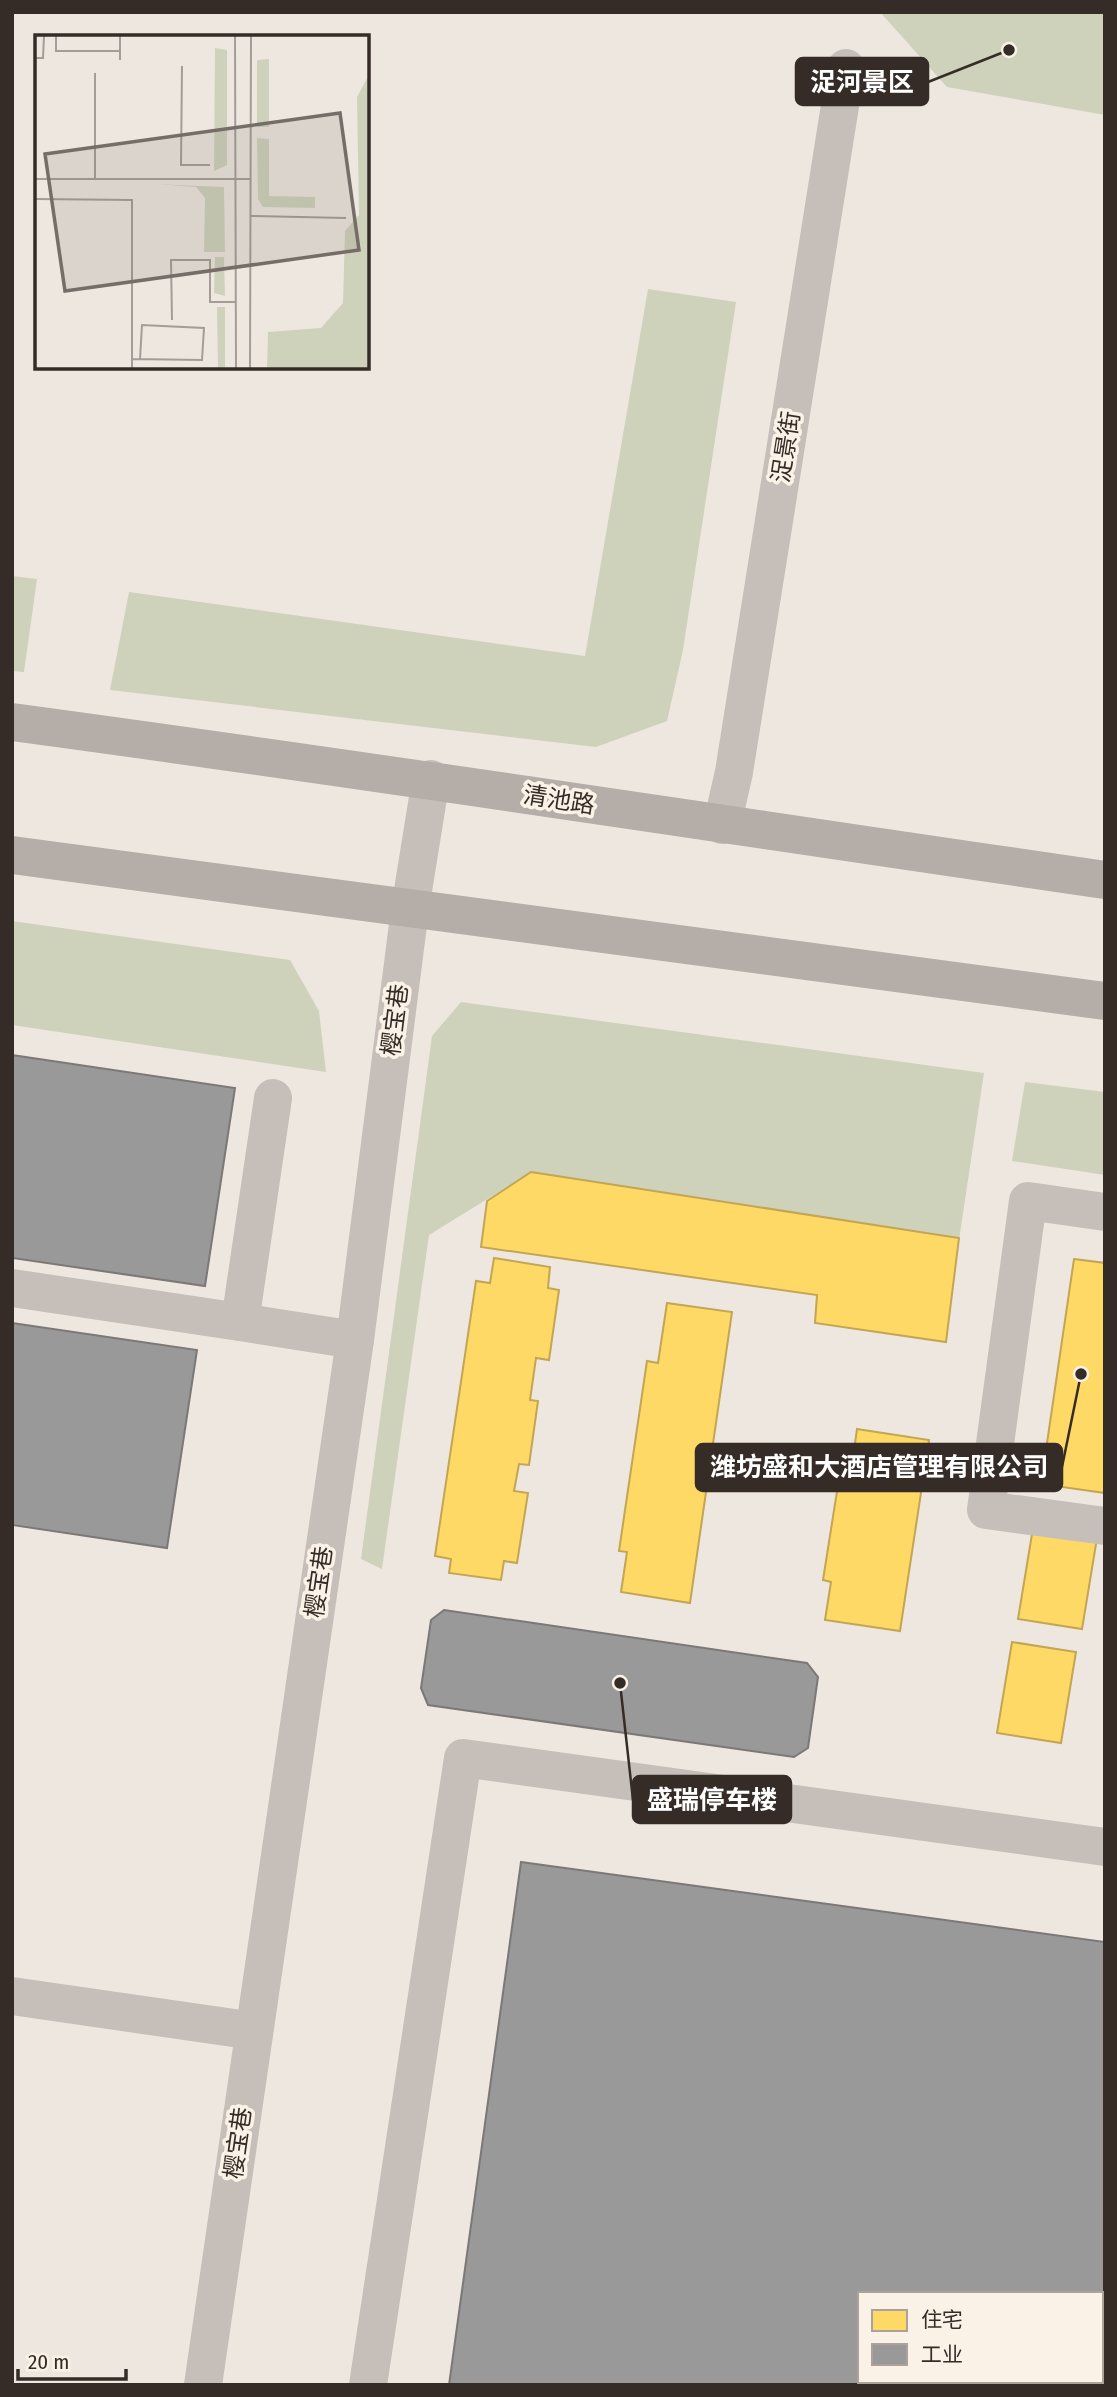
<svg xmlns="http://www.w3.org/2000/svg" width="1117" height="2397" font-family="'Fira Sans Condensed','Noto Sans SC',sans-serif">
  <rect width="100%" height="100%" fill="#ede7e0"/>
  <g fill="#ced2ba">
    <path d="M880,12H1105V115L947,87Z"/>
    <path d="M648,289L736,302L683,650L667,721L596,747L110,690L129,592L585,656Z"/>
    <path d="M12,576L37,579L24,672L12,671Z"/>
    <path d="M12,921L290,960L319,1011L326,1072L12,1025Z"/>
    <path d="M461,1002L984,1073L959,1240L531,1172L429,1235L382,1569L361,1559L432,1036Z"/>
    <path d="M1025,1082L1105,1092V1175L1012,1161Z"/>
  </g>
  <g fill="#ffd966" stroke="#c3a553" stroke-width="2">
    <path d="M531,1172L959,1238L946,1342L815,1323L817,1295L481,1247L487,1201Z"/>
    <path d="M494,1258L550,1267L548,1288L559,1290L549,1360L536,1358L530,1400L538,1401L529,1465L519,1464L514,1491L528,1493L517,1563L504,1561L501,1580L449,1573L451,1559L435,1556L476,1281L490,1283Z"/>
    <path d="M1074,1259L1105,1263V1493L1041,1484Z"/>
    <path d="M667,1303L732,1312L690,1603L621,1592L627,1552L619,1551L647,1361L658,1363Z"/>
    <path d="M857,1429L929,1440L900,1631L825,1620L831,1582L823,1580L838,1485L849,1486Z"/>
    <path d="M1033,1528L1097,1538L1082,1629L1018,1619Z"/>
    <path d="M1012,1642L1076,1652L1061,1743L997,1733Z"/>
  </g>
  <g fill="#999" stroke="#7b7877" stroke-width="2" fill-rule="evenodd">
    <path d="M12,1055L235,1088L205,1286L12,1258Z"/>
    <path d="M12,1323L197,1350L167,1548L12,1525Z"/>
    <path d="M444,1610L807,1663L818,1677L808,1748L794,1757L428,1705L421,1688L431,1620Z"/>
    <path d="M521,1862L1105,1942V2385H449ZM860,2294H1101V2381H860Z"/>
  </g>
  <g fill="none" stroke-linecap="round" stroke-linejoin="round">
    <g stroke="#c6bfb9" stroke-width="38">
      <path d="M722,825L734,772L846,68"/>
      <path d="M1105,1212L1028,1201L986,1510L1105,1526"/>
      <path d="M12,1288L240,1322L273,1098"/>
      <path d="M240,1322L355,1340"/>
      <path d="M12,1996L254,2031"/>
      <path d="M203,2385L355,1340L410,909L431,779"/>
      <path d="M368,2385L463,1758L1105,1847"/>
    </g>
    <g stroke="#b4ada8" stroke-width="38">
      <path d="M12,722C377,771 740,827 1105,880"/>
      <path d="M12,855L1105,1001"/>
    </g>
  </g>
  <g text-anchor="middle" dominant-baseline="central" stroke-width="7" stroke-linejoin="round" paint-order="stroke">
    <g font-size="24" fill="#362c27" stroke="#faf1e7">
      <text transform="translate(786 447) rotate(-81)">浞景街</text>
      <text transform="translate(559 800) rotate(9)">清池路</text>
      <text transform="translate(395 1020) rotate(-83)">樱宝巷</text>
      <text transform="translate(319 1582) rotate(-82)">樱宝巷</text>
      <text transform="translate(238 2143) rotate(-82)">樱宝巷</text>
    </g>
  </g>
  <g transform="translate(35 35)">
    <rect width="334" height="334" fill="#ede7e0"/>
    <path d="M180,13L192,15V130L179,136ZM234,24V92H222V25ZM334,40V334H232L233,297L286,293L308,268L310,196L324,180L322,62ZM222,103L234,104V161L280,162V173L228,172L223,164ZM120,149L189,152L190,217H169L170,163L161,152ZM180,222H189L190,261L179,258ZM182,272H190V334H183Z" fill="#ced2ba"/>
    <path fill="none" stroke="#a49c96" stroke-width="2" d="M21,1V16H85M85,1V25M200,1L201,334M0,23H8L9,1M147,31L146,130H175M0,144H216M60,144V38M0,164L97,165V334M216,181L311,183M137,285L136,225H175V267H201M97,324L167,325L169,293L107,290L105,324M215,334L216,1"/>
    <path fill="#766d68" fill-opacity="0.15" stroke="#766d68" stroke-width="3.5" d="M305,78L324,215L30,256L10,119Z"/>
    <rect width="334" height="334" fill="none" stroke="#362c27" stroke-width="3.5"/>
  </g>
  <path fill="none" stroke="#362c27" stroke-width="2.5" d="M1009 50L928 82M1081 1374L1062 1467M620 1683L633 1800"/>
  <g fill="#362c27" stroke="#faf1e7" stroke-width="2.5">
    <circle cx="1009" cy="50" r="7"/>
    <circle cx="1081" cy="1374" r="7"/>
    <circle cx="620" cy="1683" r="7"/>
  </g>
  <g fill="#362c27" stroke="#362c27" stroke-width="2.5">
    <rect x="796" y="58" width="132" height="47" rx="7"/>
    <rect x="696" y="1444" width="366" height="47" rx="7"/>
    <rect x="633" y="1776" width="158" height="47" rx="7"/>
  </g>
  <g font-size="26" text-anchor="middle" font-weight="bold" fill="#fff">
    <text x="862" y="91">浞河景区</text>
    <text x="879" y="1476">潍坊盛和大酒店管理有限公司</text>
    <text x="712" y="1809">盛瑞停车楼</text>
  </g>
  <rect width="1117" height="2397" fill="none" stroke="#362c27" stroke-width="28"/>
  <rect x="858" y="2292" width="245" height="91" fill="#faf1e7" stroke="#aca29a" stroke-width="2"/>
  <rect x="872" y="2310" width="35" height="21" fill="#ffd966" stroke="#aca29a" stroke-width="2"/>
  <text x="921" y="2327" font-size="21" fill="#362c27">住宅</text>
  <rect x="872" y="2344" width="35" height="21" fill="#999999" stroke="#aca29a" stroke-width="2"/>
  <text x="921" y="2362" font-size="21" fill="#362c27">工业</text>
  <path d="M18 2369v10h108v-10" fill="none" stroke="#362c27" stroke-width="3.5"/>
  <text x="28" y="2369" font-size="21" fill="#362c27" stroke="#faf1e7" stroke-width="5" paint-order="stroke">20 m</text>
</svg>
